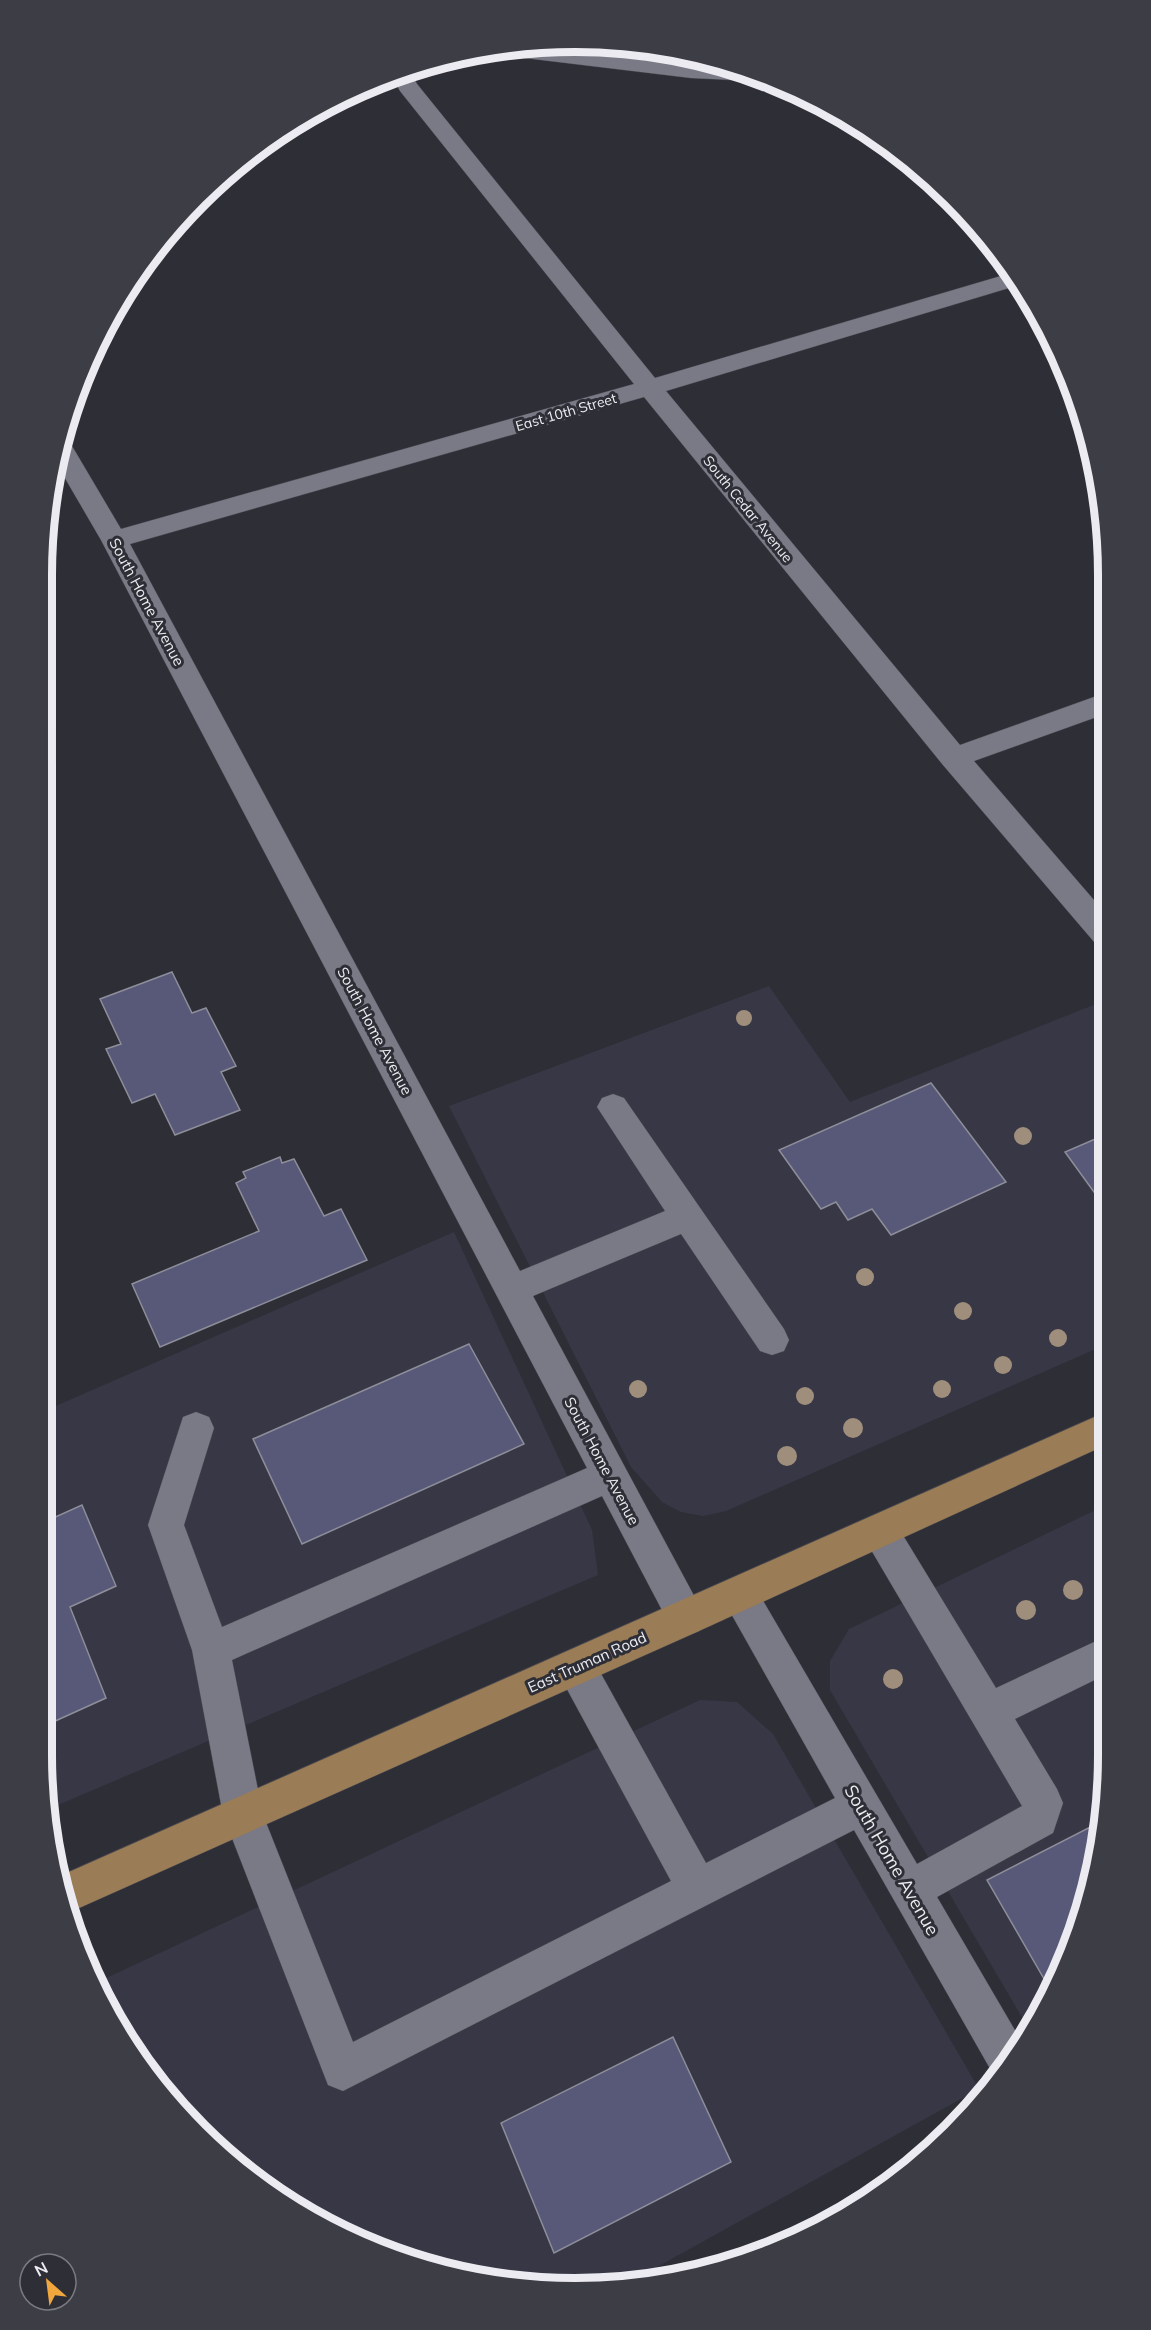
<svg xmlns="http://www.w3.org/2000/svg" width="1151" height="2330" font-family="Mulish,sans-serif">
  <rect width="100%" height="100%" fill="#2e2e37"/>
  <g fill="#373746">
    <path d="M769,986L850,1102L1106,1000L1107,1344L726,1511L703,1516L681,1512L662,1502L631,1467L449,1106Z"/>
    <path d="M454,1232L592,1530L598,1575L51,1808L42,1754V1412Z"/>
    <path d="M1108,1504L1109,1755L1099,1859L1068,1959L1030,2031L830,1690V1661L849,1629Z"/>
    <path d="M700,1700L737,1702L773,1734L979,2089L628,2283L471,2278L308,2216L223,2155L152,2080L100,1981Z"/>
  </g>
  <g fill="#585978" stroke="#8d8e99" stroke-width="1.5">
    <path d="M172,972L192,1013L206,1008L236,1066L221,1072L240,1110L175,1135L155,1094L132,1103L106,1049L121,1044L100,999Z"/>
    <path d="M931,1083L1006,1182L891,1235L872,1209L848,1220L836,1202L821,1209L779,1150Z"/>
    <path d="M1107,1134V1210L1065,1152Z"/>
    <path d="M280,1157L282,1163L294,1159L324,1216L341,1209L367,1260L160,1347L132,1284L259,1231L236,1183L246,1178L243,1172Z"/>
    <path d="M469,1344L524,1444L302,1544L253,1439Z"/>
    <path d="M82,1505L116,1586L70,1607L106,1698L42,1727V1523Z"/>
    <path d="M1102,1821L1099,1859L1068,1959L1051,1991L987,1880Z"/>
    <path d="M673,2037L731,2162L554,2253L501,2123Z"/>
  </g>
  <g fill="none" stroke-linecap="round" stroke-linejoin="round">
    <g stroke="#494951" stroke-width="1">
      <g id="minor">
        <path d="M531,46L691,66L729,67L763,78L754,81L691,78L500,55L490,50Z"/>
        <path d="M410,71L417,84L655,378L1011,273L1019,285L666,391L960,745L1105,693V714L974,761L1106,914V947L1095,943L943,765L644,397L130,544L520,1271L665,1211L597,1107L602,1098L613,1094L624,1098L784,1329L789,1340L784,1351L772,1355L760,1351L681,1234L533,1296L699,1605L705,1618L699,1631L686,1636L673,1631L602,1496L232,1660L263,1815L353,2042L671,1881L562,1680L557,1667L562,1654L576,1649L590,1654L706,1863L835,1798L720,1594L726,1582L739,1576L752,1582L917,1864L1022,1806L867,1543L862,1531L867,1519L880,1514L893,1519L996,1688L1109,1635V1673L1015,1719L1057,1789L1063,1803L1053,1833L937,1897L1023,2044L996,2079L854,1830L343,2091L328,2085L223,1815L192,1650L148,1525L183,1417L196,1412L209,1417L214,1428L184,1525L222,1627L587,1468L101,540L55,461L62,439L69,441L121,529L634,384L400,91L392,76Z"/>
      </g>
    </g>
    <g stroke="#494951" stroke-width="1">
      <path id="major" d="M1108,1411V1444L699,1631L68,1913L62,1875Z"/>
    </g>
    <use href="#minor" fill="#797a85" fill-rule="evenodd"/>
    <use href="#major" fill="#9a7c56" fill-rule="evenodd"/>
  </g>
  <g fill="#a08e7c">
    <circle cx="744" cy="1018" r="8"/>
    <circle cx="1023" cy="1136" r="9"/>
    <circle cx="865" cy="1277" r="9"/>
    <circle cx="963" cy="1311" r="9"/>
    <circle cx="1058" cy="1338" r="9"/>
    <circle cx="1003" cy="1365" r="9"/>
    <circle cx="638" cy="1389" r="9"/>
    <circle cx="942" cy="1389" r="9"/>
    <circle cx="805" cy="1396" r="9"/>
    <circle cx="853" cy="1428" r="10"/>
    <circle cx="787" cy="1456" r="10"/>
    <circle cx="1073" cy="1590" r="10"/>
    <circle cx="1026" cy="1610" r="10"/>
    <circle cx="893" cy="1679" r="10"/>
  </g>
  <g text-anchor="middle" dominant-baseline="central" stroke-width="6" stroke-linejoin="round" paint-order="stroke">
    <g font-size="14" fill="#ebebf1" stroke="#2e2e37">
      <text transform="translate(566 412) rotate(-16)">East 10th Street</text>
      <text transform="translate(748 509) rotate(51)">South Cedar Avenue</text>
    </g>
    <g font-size="15" fill="#ebebf1" stroke="#2e2e37">
      <text transform="translate(147 602) rotate(62)">South Home Avenue</text>
      <text transform="translate(375 1031) rotate(62)">South Home Avenue</text>
      <text transform="translate(602 1461) rotate(62)">South Home Avenue</text>
      <text transform="translate(587 1662) rotate(-24)">East Truman Road</text>
    </g>
    <g font-size="18" fill="#ebebf1" stroke="#2e2e37">
      <text transform="translate(892 1860) rotate(60)">South Home Avenue</text>
    </g>
  </g>
  <path d="M0 0H1151V2330H0ZM575 52H575A523 523 0 0 1 1098 575V1755A523 523 0 0 1 575 2278H575A523 523 0 0 1 52 1755V575A523 523 0 0 1 575 52Z" fill="#3d3d46" fill-rule="evenodd"/>
  <path fill="none" stroke="#ebebf1" stroke-width="8" d="M575 52H575A523 523 0 0 1 1098 575V1755A523 523 0 0 1 575 2278H575A523 523 0 0 1 52 1755V575A523 523 0 0 1 575 52Z"/>
  <g transform="translate(48 2282) rotate(332)"><circle r="28" fill="#2e2e37" stroke="#7a7a81" stroke-width="1.5"/>
  <path d="M0-4.5L10 22L0 15L-10 22Z" fill="#efa73e"/>
  <text y="-9" font-size="16" font-weight="bold" text-anchor="middle" fill="#ebebf1">N</text>
  </g>
</svg>
